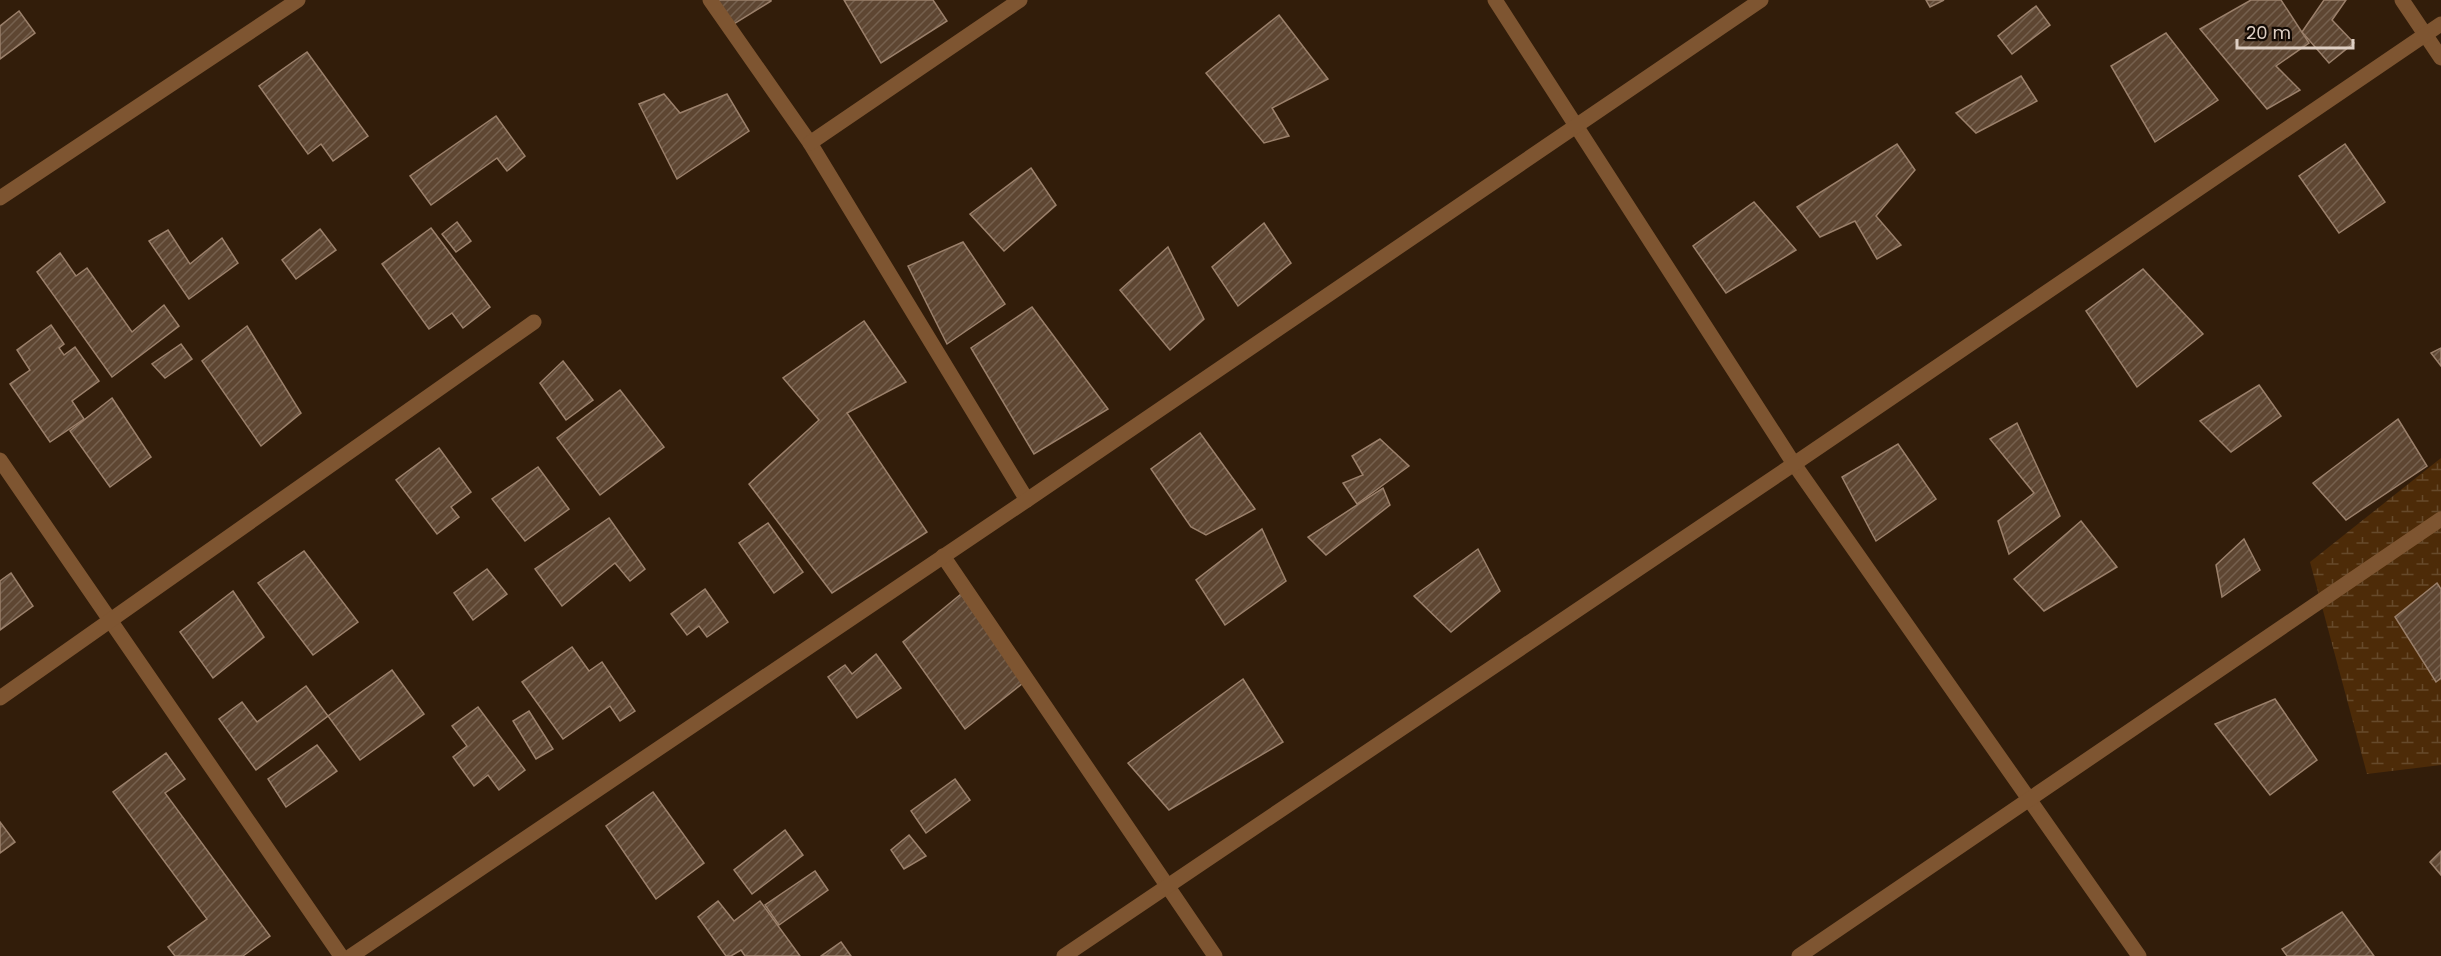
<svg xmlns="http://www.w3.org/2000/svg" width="2441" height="956" font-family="Poppins,sans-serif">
  <defs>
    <pattern id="wetland-marsh" width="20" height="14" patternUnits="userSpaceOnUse" patternTransform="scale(1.5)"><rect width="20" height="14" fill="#4d2b08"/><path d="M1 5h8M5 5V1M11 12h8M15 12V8" fill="none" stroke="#66492a"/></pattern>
    <pattern id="building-hatch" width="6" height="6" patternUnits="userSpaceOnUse" patternTransform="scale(1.5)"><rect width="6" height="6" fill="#5e4632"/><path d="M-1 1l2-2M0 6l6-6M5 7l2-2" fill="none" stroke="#75604e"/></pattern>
  </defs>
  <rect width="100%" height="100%" fill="#321d0a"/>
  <path fill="url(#wetland-marsh)" d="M2441,458V765L2367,774L2310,562Z"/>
  <g fill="url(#building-hatch)" stroke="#9b806b" stroke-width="1.5">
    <path d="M718,0H771V1L729,27Z"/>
    <path d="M844,0H933L947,21L881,63Z"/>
    <path d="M1926,0H1944L1930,7Z"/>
    <path d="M2251,0H2281L2309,43L2276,66L2300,90L2267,109L2200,29Z"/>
    <path d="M2324,0H2346L2332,20L2354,43L2329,63L2302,32Z"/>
    <path d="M2036,6L2050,25L2012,54L1998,36Z"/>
    <path d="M19,11L35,33L0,59V26Z"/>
    <path d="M1279,15L1328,79L1272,108L1289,136L1264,143L1206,73Z"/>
    <path d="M2166,33L2218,100L2155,142L2111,66Z"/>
    <path d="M307,52L368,136L333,161L321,144L308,154L259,86Z"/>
    <path d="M2021,76L2037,101L1976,133L1956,113Z"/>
    <path d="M664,94L680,113L727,94L749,131L677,179L639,104Z"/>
    <path d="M496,116L525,156L507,171L497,158L431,205L410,176Z"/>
    <path d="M1897,144L1915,170L1876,216L1901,245L1877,259L1855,221L1820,237L1797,207Z"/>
    <path d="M2345,144L2385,202L2339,233L2299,176Z"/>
    <path d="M1031,168L1056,205L1004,251L970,214Z"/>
    <path d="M1754,202L1796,250L1726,293L1693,246Z"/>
    <path d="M457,222L471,241L456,252L442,234Z"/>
    <path d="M1264,223L1291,263L1238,306L1212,267Z"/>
    <path d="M431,228L490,307L463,328L452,313L429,329L382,264Z"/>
    <path d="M320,229L336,250L296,279L282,260Z"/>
    <path d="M168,230L190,264L222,238L238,263L189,299L149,241Z"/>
    <path d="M963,242L1005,304L947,344L908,266Z"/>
    <path d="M1168,247L1204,319L1170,350L1120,290Z"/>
    <path d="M60,253L76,276L87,268L132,332L164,305L179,326L112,377L37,272Z"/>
    <path d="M2143,269L2203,334L2137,387L2086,311Z"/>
    <path d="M1032,307L1108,409L1034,454L971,348Z"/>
    <path d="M864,321L906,382L847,413L927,532L832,593L749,484L819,420L783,378Z"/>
    <path d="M51,325L64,344L59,348L64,355L75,347L99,381L72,401L84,419L50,442L10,384L30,370L17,350Z"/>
    <path d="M247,326L301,413L261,446L202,361Z"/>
    <path d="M181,344L192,359L165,378L152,364Z"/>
    <path d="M2441,348V366L2431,353Z"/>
    <path d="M563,361L593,400L566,420L540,383Z"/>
    <path d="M2259,385L2281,416L2231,452L2200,421Z"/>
    <path d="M620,390L664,447L600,495L557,438Z"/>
    <path d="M112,398L151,457L110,487L70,431Z"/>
    <path d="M2398,419L2427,466L2346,520L2313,483Z"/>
    <path d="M2017,423L2060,516L2009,554L1998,521L2034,493L1990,439Z"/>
    <path d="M1200,433L1255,509L1206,535L1191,527L1151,469Z"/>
    <path d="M1380,439L1409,466L1357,504L1343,483L1363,475L1352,456Z"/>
    <path d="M1898,444L1936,499L1876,541L1842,477Z"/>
    <path d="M439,448L471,492L451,507L459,517L437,534L396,480Z"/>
    <path d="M538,467L569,509L525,541L492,499Z"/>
    <path d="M1383,488L1390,505L1326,555L1308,537Z"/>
    <path d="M609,518L645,569L630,581L615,563L562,606L535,569Z"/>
    <path d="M2081,521L2117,567L2044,611L2014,579Z"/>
    <path d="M768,523L803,572L774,593L739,543Z"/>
    <path d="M1262,529L1286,581L1225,625L1196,580Z"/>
    <path d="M2244,539L2260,570L2222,597L2216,565Z"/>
    <path d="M1478,549L1500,591L1451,632L1414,596Z"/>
    <path d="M304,551L358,622L313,655L258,583Z"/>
    <path d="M487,569L507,594L473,620L454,593Z"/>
    <path d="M11,573L33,606L0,630V581Z"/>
    <path d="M2437,583L2441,589V678L2436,682L2395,617Z"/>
    <path d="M705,589L728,622L707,637L699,626L687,635L671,614Z"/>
    <path d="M233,591L264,637L213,678L180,632Z"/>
    <path d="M961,594L1023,683L965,729L903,642Z"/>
    <path d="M572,647L589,671L602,662L635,711L620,721L610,706L563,739L522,682Z"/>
    <path d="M876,654L901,688L857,718L828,677L845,665L852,674Z"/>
    <path d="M392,670L424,714L360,760L328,716Z"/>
    <path d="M1243,679L1283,742L1169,810L1128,763Z"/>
    <path d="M306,686L328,716L256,770L219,719L242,702L257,722Z"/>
    <path d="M2275,699L2317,760L2270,795L2215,724Z"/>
    <path d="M478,707L525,770L499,790L488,775L474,786L453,757L467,746L452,726Z"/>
    <path d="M529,711L553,749L536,759L513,721Z"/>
    <path d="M317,745L337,771L286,807L268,779Z"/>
    <path d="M166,753L185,779L165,793L270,936L243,956H175L168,947L207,919L113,792Z"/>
    <path d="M955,779L970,800L926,833L911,811Z"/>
    <path d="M653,792L704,863L656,899L606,826Z"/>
    <path d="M0,822L15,842L0,853Z"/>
    <path d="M785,830L803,855L752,894L734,870Z"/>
    <path d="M909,835L926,856L904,869L891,850Z"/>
    <path d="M2441,851V875L2430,862Z"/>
    <path d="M815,871L828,890L779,925L765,905Z"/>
    <path d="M718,901L734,921L760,901L800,956H745L741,950L731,956H726L698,917Z"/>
    <path d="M2342,912L2374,956H2287L2282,949Z"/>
    <path d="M841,942L851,956H821Z"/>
  </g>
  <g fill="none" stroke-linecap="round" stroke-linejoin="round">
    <g stroke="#7e5531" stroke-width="15">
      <path d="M710,0L810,143L1027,500"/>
      <path d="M1495,0L1794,464L2139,956"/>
      <path d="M2402,0L2441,58"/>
      <path d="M810,143L1020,0"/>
      <path d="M0,460L341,956"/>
      <path d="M943,556L1215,956"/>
      <path d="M0,698L534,322"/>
      <path d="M351,956L1027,500L1761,0"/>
      <path d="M1064,956L1794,464L2441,24"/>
      <path d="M1799,956L2441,519"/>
    </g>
    <path stroke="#7e5531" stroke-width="15" d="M0,198L298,0"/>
  </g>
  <path d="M2237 39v9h116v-9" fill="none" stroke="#decfc4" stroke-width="3"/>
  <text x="2246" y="39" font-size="18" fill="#decfc4" stroke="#130a04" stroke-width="4.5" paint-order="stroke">20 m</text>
</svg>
